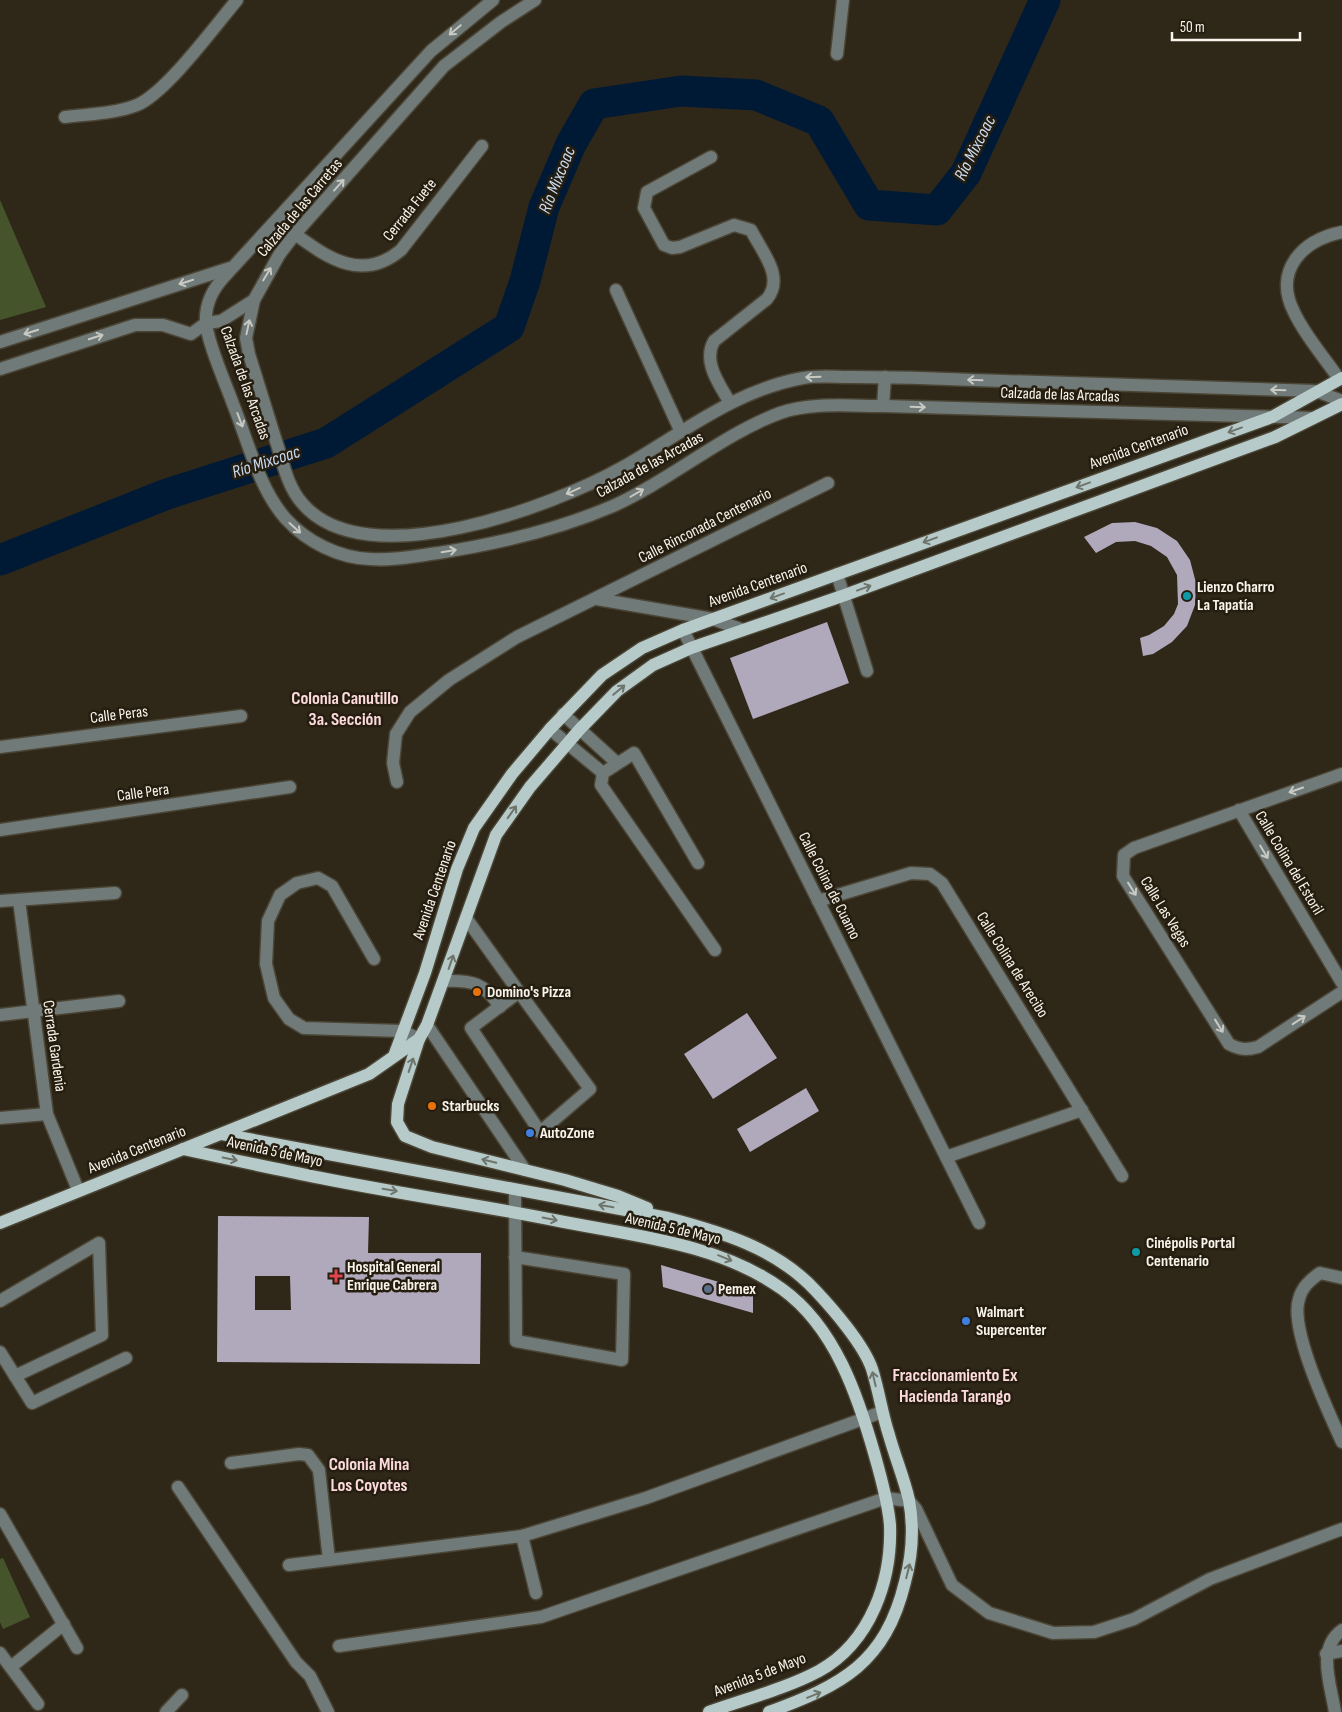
<svg xmlns="http://www.w3.org/2000/svg" width="1342" height="1712" font-family="'Sofia Sans Condensed',sans-serif">
  <rect width="100%" height="100%" fill="#2f2819"/>
  <g fill="#46542c">
    <path d="M0,200L46,307L0,320Z"/>
    <path d="M3,1558L30,1617L3,1629L0,1622V1559Z"/>
  </g>
  <g fill="none" stroke-linecap="round" stroke-linejoin="round">
    <path stroke="#001a36" stroke-width="31" d="M0,560L167,494L326,443L509,327L525,281L544,207L571,144L594,104L681,91L756,95L819,121L869,205L937,210L966,173L1045,0"/>
  </g>
  <g fill="#b0a8bb" fill-rule="evenodd">
    <path d="M1135,522L1157,528L1177,541L1190,560L1196,583L1195,605L1187,626L1172,642L1153,654L1143,656L1140,638L1149,635L1164,626L1174,614L1178,604L1177,575L1167,557L1151,546L1135,541L1116,542L1096,553L1084,537L1112,523Z"/>
    <path d="M827,622L849,683L753,719L730,658Z"/>
    <path d="M747,1013L777,1058L713,1099L684,1054Z"/>
    <path d="M806,1088L819,1111L750,1152L737,1129Z"/>
    <path d="M218,1216L369,1217L368,1253H481L480,1364L217,1362ZM255,1276H290L291,1310H255Z"/>
    <path d="M661,1265L753,1292V1313L663,1287Z"/>
  </g>
  <g fill="none" stroke-linecap="round" stroke-linejoin="round">
    <g stroke="#4b4536" stroke-width="15">
      <g id="minor">
        <path d="M493,0L431,51L224,277C213,289 205,305 206,322C207,342 226,384 233,404C248,441 259,489 286,519C307,542 339,558 370,559C392,561 416,556 438,553C497,544 557,530 613,506C669,481 723,434 780,413C812,402 850,406 883,406L1313,418"/>
        <path d="M837,54L843,0"/>
        <path d="M65,117C89,114 114,114 137,105C166,93 215,26 237,0"/>
        <path d="M711,157L647,192L644,208L664,245L672,248L680,247L734,225L751,230C762,252 785,277 767,299L714,341C702,362 720,385 730,403"/>
        <path d="M295,234C329,259 363,282 401,250L482,146"/>
        <path d="M616,290L680,430"/>
        <path d="M254,300L246,338L249,354C258,383 267,412 276,441C283,462 287,486 302,503C365,578 554,506 623,467C681,434 735,390 803,378C818,375 836,377 852,377C892,377 933,378 974,380C1088,383 1202,387 1316,391L1342,401"/>
        <path d="M0,342L230,268"/>
        <path d="M0,369L135,325H163L191,334L206,323L221,321L254,300L279,255L295,234L444,66L501,22L535,0"/>
        <path d="M1339,379C1325,358 1305,336 1294,312C1273,271 1302,240 1342,232"/>
        <path d="M883,406L885,377"/>
        <path d="M837,574L867,671"/>
        <path d="M597,599L713,619L743,630"/>
        <path d="M683,630L979,1223"/>
        <path d="M563,714L617,763"/>
        <path d="M550,729L603,773"/>
        <path d="M0,747L241,716"/>
        <path d="M1342,774L1134,848L1124,855L1123,876L1229,1044C1240,1050 1247,1050 1258,1047L1342,992"/>
        <path d="M397,782L393,763L396,734L410,712L449,680L517,637L828,483"/>
        <path d="M1239,810L1342,983"/>
        <path d="M0,830L290,787"/>
        <path d="M698,863L634,753L603,773L601,785L715,950"/>
        <path d="M19,900L47,1114L78,1190"/>
        <path d="M0,901L115,893"/>
        <path d="M818,901L911,873L930,874L942,883L1122,1176"/>
        <path d="M466,918L519,992"/>
        <path d="M374,959L332,886L318,878L297,883L280,895L268,921L266,964L274,998L289,1019L304,1028L402,1031L419,1039"/>
        <path d="M445,981C471,980 485,983 500,1007"/>
        <path d="M519,992L590,1089L540,1132L471,1028Z"/>
        <path d="M0,1015L119,1001"/>
        <path d="M427,1025L525,1170"/>
        <path d="M0,1118L47,1114"/>
        <path d="M946,1157L1082,1110"/>
        <path d="M515,1257L624,1274L622,1360L516,1341L515,1190"/>
        <path d="M1342,1278L1320,1273C1310,1280 1302,1287 1299,1299C1289,1329 1329,1413 1342,1442"/>
        <path d="M0,1301L99,1243L102,1335L15,1376"/>
        <path d="M0,1352L32,1403L126,1358"/>
        <path d="M231,1463L299,1454L308,1455L319,1470L329,1560"/>
        <path d="M178,1487L296,1662L310,1676L328,1712"/>
        <path d="M0,1514L77,1648"/>
        <path d="M522,1536L536,1593"/>
        <path d="M289,1565L522,1536L646,1498L882,1412"/>
        <path d="M339,1646L541,1617L886,1498L909,1501L916,1509L952,1585L989,1613L1053,1633L1094,1632L1134,1619L1210,1579L1342,1529"/>
        <path d="M0,1653L38,1704"/>
        <path d="M1326,1654L1342,1651"/>
        <path d="M11,1667L64,1624"/>
        <path d="M166,1712L182,1695"/>
        <path d="M1335,1712C1331,1685 1316,1649 1342,1630"/>
      </g>
    </g>
    <g stroke="#4b4536" stroke-width="15">
      <g id="major">
        <path d="M419,1039L398,1104L397,1122L405,1136L432,1147L565,1180L618,1196L647,1208"/>
        <path d="M394,1056L425,973L457,869L474,828L512,774L550,729L602,675L642,648L683,630L1272,417L1342,378"/>
        <path d="M222,1134L668,1218C721,1232 776,1248 815,1290C833,1309 864,1345 872,1369C879,1391 882,1414 889,1435C895,1457 904,1478 909,1500C914,1527 912,1556 905,1582C885,1664 842,1685 769,1712"/>
        <path d="M183,1149C229,1159 275,1169 321,1178C400,1194 480,1205 559,1221C634,1236 718,1243 782,1289C835,1327 858,1396 875,1456C881,1478 888,1501 890,1525C892,1580 871,1642 819,1671C785,1689 745,1699 709,1712"/>
        <path d="M0,1223L369,1074L419,1039L427,1025L496,835L530,787L580,729L617,691L653,665L691,648L845,595L1275,437L1342,404"/>
      </g>
    </g>
    <use href="#minor" stroke="#707a78" stroke-width="12"/>
    <use href="#major" stroke="#b6cbc9" stroke-width="12"/>
  </g>
  <defs><path id="oneway-shaft" d="M-6 0H5M1.5-3L5.5 0L1.5 3" fill="none" stroke-width="1.6" stroke-linecap="round" stroke-linejoin="round" transform="scale(1.25)"/></defs>
  <g stroke="#c9c9c3">
    <use href="#oneway-shaft" transform="translate(455 30) rotate(140)"/>
    <use href="#oneway-shaft" transform="translate(339 185) rotate(-48)"/>
    <use href="#oneway-shaft" transform="translate(267 274) rotate(-59)"/>
    <use href="#oneway-shaft" transform="translate(186 282) rotate(162)"/>
    <use href="#oneway-shaft" transform="translate(248 327) rotate(-78)"/>
    <use href="#oneway-shaft" transform="translate(31 332) rotate(162)"/>
    <use href="#oneway-shaft" transform="translate(96 337) rotate(-18)"/>
    <use href="#oneway-shaft" transform="translate(813 377) rotate(178)"/>
    <use href="#oneway-shaft" transform="translate(975 380) rotate(-178)"/>
    <use href="#oneway-shaft" transform="translate(1278 390) rotate(-178)"/>
    <use href="#oneway-shaft" transform="translate(918 407) rotate(2)"/>
    <use href="#oneway-shaft" transform="translate(240 420) rotate(69)"/>
    <use href="#oneway-shaft" transform="translate(573 491) rotate(156)"/>
    <use href="#oneway-shaft" transform="translate(637 493) rotate(-30)"/>
    <use href="#oneway-shaft" transform="translate(295 528) rotate(42)"/>
    <use href="#oneway-shaft" transform="translate(449 551) rotate(-9)"/>
    <use href="#oneway-shaft" transform="translate(1296 790) rotate(161)"/>
    <use href="#oneway-shaft" transform="translate(1264 852) rotate(59)"/>
    <use href="#oneway-shaft" transform="translate(1132 889) rotate(58)"/>
    <use href="#oneway-shaft" transform="translate(1299 1020) rotate(-33)"/>
    <use href="#oneway-shaft" transform="translate(1219 1026) rotate(58)"/>
  </g>
  <g stroke="#6e746c">
    <use href="#oneway-shaft" transform="translate(1235 430) rotate(160)"/>
    <use href="#oneway-shaft" transform="translate(1083 485) rotate(160)"/>
    <use href="#oneway-shaft" transform="translate(930 540) rotate(160)"/>
    <use href="#oneway-shaft" transform="translate(864 588) rotate(-20)"/>
    <use href="#oneway-shaft" transform="translate(777 596) rotate(160)"/>
    <use href="#oneway-shaft" transform="translate(619 690) rotate(-40)"/>
    <use href="#oneway-shaft" transform="translate(512 812) rotate(-55)"/>
    <use href="#oneway-shaft" transform="translate(451 962) rotate(-71)"/>
    <use href="#oneway-shaft" transform="translate(411 1065) rotate(-71)"/>
    <use href="#oneway-shaft" transform="translate(230 1159) rotate(12)"/>
    <use href="#oneway-shaft" transform="translate(489 1161) rotate(-166)"/>
    <use href="#oneway-shaft" transform="translate(390 1190) rotate(10)"/>
    <use href="#oneway-shaft" transform="translate(606 1206) rotate(-170)"/>
    <use href="#oneway-shaft" transform="translate(550 1219) rotate(11)"/>
    <use href="#oneway-shaft" transform="translate(725 1258) rotate(22)"/>
    <use href="#oneway-shaft" transform="translate(874 1379) rotate(-103)"/>
    <use href="#oneway-shaft" transform="translate(908 1571) rotate(-76)"/>
    <use href="#oneway-shaft" transform="translate(814 1695) rotate(-22)"/>
  </g>
  <g fill="#0f9aa8" stroke="#251e10" stroke-width="2">
    <circle cx="1187" cy="596" r="5"/>
    <circle cx="1136" cy="1252" r="5"/>
  </g>
  <g fill="#e8710a" stroke="#251e10" stroke-width="2">
    <circle cx="477" cy="992" r="5"/>
    <circle cx="432" cy="1106" r="5"/>
  </g>
  <g fill="#3f7fe0" stroke="#251e10" stroke-width="2">
    <circle cx="530" cy="1133" r="5"/>
    <circle cx="966" cy="1321" r="5"/>
  </g>
  <path fill="#e0444e" stroke="#251e10" stroke-width="2" d="M333.5 1268.5h5v5h5v5h-5v5h-5v-5h-5v-5h5z"/>
  <circle fill="#5c6f8a" stroke="#251e10" stroke-width="2" cx="708" cy="1289" r="5"/>
  <g text-anchor="middle" dominant-baseline="central" stroke-width="5" stroke-linejoin="round" paint-order="stroke">
    <g font-size="16" fill="#f9f4eb" stroke="#251e10">
      <text transform="translate(300 208) rotate(-50)">Calzada de las Carretas</text>
      <text transform="translate(410 210) rotate(-51)">Cerrada Fuete</text>
      <text transform="translate(245 383) rotate(70)">Calzada de las Arcadas</text>
      <text transform="translate(1060 395) rotate(2)">Calzada de las Arcadas</text>
      <text transform="translate(1139 447) rotate(-20)">Avenida Centenario</text>
      <text transform="translate(650 465) rotate(-29)">Calzada de las Arcadas</text>
      <text transform="translate(705 526) rotate(-27)">Calle Rinconada Centenario</text>
      <text transform="translate(758 585) rotate(-20)">Avenida Centenario</text>
      <text transform="translate(119 715) rotate(-7)">Calle Peras</text>
      <text transform="translate(143 793) rotate(-8)">Calle Pera</text>
      <text transform="translate(1289 863) rotate(59)">Calle Colina del Estoril</text>
      <text transform="translate(829 886) rotate(63)">Calle Colina de Cuamo</text>
      <text transform="translate(435 890) rotate(-71)">Avenida Centenario</text>
      <text transform="translate(1165 912) rotate(58)">Calle Las Vegas</text>
      <text transform="translate(1012 965) rotate(58)">Calle Colina de Arecibo</text>
      <text transform="translate(54 1046) rotate(82)">Cerrada Gardenia</text>
      <text transform="translate(137 1150) rotate(-22)">Avenida Centenario</text>
      <text transform="translate(275 1152) rotate(12)">Avenida 5 de Mayo</text>
      <text transform="translate(673 1229) rotate(13)">Avenida 5 de Mayo</text>
      <text transform="translate(760 1675) rotate(-21)">Avenida 5 de Mayo</text>
    </g>
    <g font-size="16" font-weight="bold" fill="#f9f4eb" stroke="#251e10" text-anchor="start">
      <text x="1197" y="587">Lienzo Charro<tspan x="1197" dy="18">La Tapatía</tspan></text>
      <text x="487" y="992">Domino's Pizza</text>
      <text x="442" y="1106">Starbucks</text>
      <text x="540" y="1133">AutoZone</text>
      <text x="1146" y="1243">Cinépolis Portal<tspan x="1146" dy="18">Centenario</tspan></text>
      <text x="347" y="1267">Hospital General<tspan x="347" dy="18">Enrique Cabrera</tspan></text>
      <text x="718" y="1289">Pemex</text>
      <text x="976" y="1312">Walmart<tspan x="976" dy="18">Supercenter</tspan></text>
    </g>
    <g font-size="18" font-style="italic" fill="#c9dcf3" stroke="#251e10">
      <text transform="translate(975 148) rotate(-63)">Río Mixcoac</text>
      <text transform="translate(557 180) rotate(-68)">Río Mixcoac</text>
      <text transform="translate(266 462) rotate(-18)">Río Mixcoac</text>
    </g>
    <g font-size="18" font-weight="bold" fill="#fddadd" stroke="#251e10">
      <text x="345" y="698">Colonia Canutillo<tspan x="345" dy="21">3a. Sección</tspan></text>
      <text x="955" y="1375">Fraccionamiento Ex<tspan x="955" dy="21">Hacienda Tarango</tspan></text>
      <text x="369" y="1464">Colonia Mina<tspan x="369" dy="21">Los Coyotes</tspan></text>
    </g>
  </g>
  <path d="M1172 32v8h128v-8" fill="none" stroke="#f9f4eb" stroke-width="2.5"/>
  <text x="1180" y="32" font-size="15" fill="#f9f4eb" stroke="#251e10" stroke-width="4" paint-order="stroke">50 m</text>
</svg>
